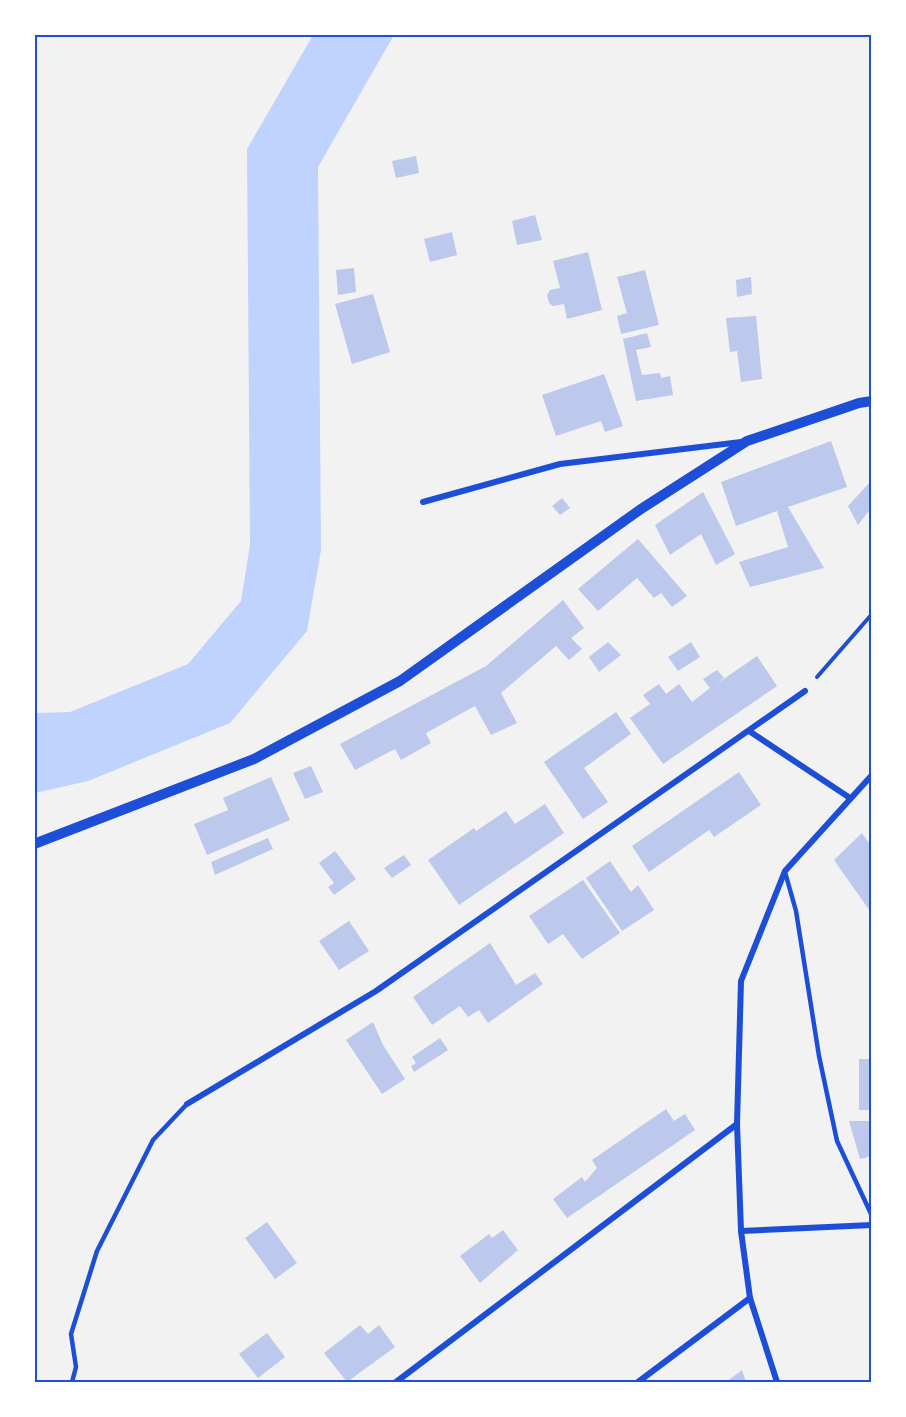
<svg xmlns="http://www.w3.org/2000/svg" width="906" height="1417" font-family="'Golos Text',sans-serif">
  <rect width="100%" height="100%" fill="#f2f2f2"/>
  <path fill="#bfd3fe" d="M313,35H394L318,167L321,550L307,631L230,723L88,781L35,793V713L70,712L188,664L241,601L250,545L247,149Z"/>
  <g fill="#bdc9ec">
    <path d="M416,156L419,173L396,178L392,161Z"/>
    <path d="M535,215L542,240L517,245L512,221Z"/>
    <path d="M452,232L457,255L430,262L424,239Z"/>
    <path d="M588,252L602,310L567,319L564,304L553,306L549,303L547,295L550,290L560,288L553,261Z"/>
    <path d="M354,268L356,292L338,295L336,270Z"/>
    <path d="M645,270L659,325L621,334L617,316L627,313L617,277Z"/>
    <path d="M751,277L752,294L737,297L736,280Z"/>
    <path d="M373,294L390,352L352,364L335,304Z"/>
    <path d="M756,316L762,379L741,382L737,351L730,352L726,318Z"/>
    <path d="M647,333L651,347L636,350L642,375L660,373L661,378L670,376L673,395L636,401L623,339Z"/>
    <path d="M604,374L623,426L605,432L601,421L556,436L542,395Z"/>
    <path d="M831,441L847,487L788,507L824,568L750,587L739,562L788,547L777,511L736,526L721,482Z"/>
    <path d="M872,480V507L858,525L848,506Z"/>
    <path d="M703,492L735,554L716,565L701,534L670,555L655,525Z"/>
    <path d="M562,498L570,508L560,515L552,506Z"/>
    <path d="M638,539L687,596L672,607L661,593L654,598L637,578L598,611L578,589Z"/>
    <path d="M563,600L584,628L571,638L582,649L569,660L556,646L501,693L517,723L491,735L475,706L426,733L431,743L401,760L395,749L355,770L340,744L486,666Z"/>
    <path d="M608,642L621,655L599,672L589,657Z"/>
    <path d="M691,642L700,657L678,671L668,657Z"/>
    <path d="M757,656L777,686L663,764L630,718L650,704L643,695L659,684L666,694L679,684L692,702L710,688L703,679L717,670L724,678L715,685Z"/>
    <path d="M616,712L631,734L584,768L608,802L583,819L544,762Z"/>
    <path d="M311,766L323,792L305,799L293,773Z"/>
    <path d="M739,772L761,805L714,837L709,830L649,872L632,846Z"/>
    <path d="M271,777L290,820L207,855L194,824L228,810L223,798Z"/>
    <path d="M545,804L564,833L459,905L428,860L474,828L476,831L506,811L515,824Z"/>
    <path d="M862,833L872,847V914L834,860Z"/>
    <path d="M268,838L273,849L215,875L211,862Z"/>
    <path d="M335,851L356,879L334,895L328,887L334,883L319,863Z"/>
    <path d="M404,855L411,865L392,878L384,868Z"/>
    <path d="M610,861L631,892L638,885L654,910L622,931L586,878Z"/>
    <path d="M583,880L620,933L582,959L563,934L548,944L529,916Z"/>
    <path d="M349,921L369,951L339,970L319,941Z"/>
    <path d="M490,943L516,985L535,973L543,984L488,1023L479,1010L468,1017L460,1006L432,1025L413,997Z"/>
    <path d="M373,1022L383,1045L405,1079L382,1094L346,1040Z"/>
    <path d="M440,1038L448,1050L414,1072L411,1066L416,1063L412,1057Z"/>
    <rect x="859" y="1059" width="13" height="51"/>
    <path d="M666,1109L674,1121L685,1114L695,1130L567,1218L553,1199L582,1177L585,1182L597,1168L592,1160Z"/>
    <path d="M849,1121H872V1156L860,1159Z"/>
    <path d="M267,1222L297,1263L275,1279L245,1238Z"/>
    <path d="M503,1230L518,1250L480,1283L460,1256L489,1234L492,1238Z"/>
    <path d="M360,1325L368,1334L379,1325L395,1347L347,1382L324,1353Z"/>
    <path d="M267,1333L285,1357L258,1378L239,1354Z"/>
    <path d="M742,1370L746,1382H726Z"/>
  </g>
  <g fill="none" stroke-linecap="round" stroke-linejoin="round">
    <path stroke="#1d4ed8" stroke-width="4" d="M817,677L872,614"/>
    <g stroke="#1d4ed8" stroke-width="4.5">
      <path d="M785,872L796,911L819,1056L837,1141L872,1216"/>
      <path d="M72,1382L76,1367L71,1334L97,1251L153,1140L187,1104"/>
    </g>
    <g stroke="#1d4ed8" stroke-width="6">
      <path d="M423,502L560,464L741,442"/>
      <path d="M749,731L850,798"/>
      <path d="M187,1104L376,991L805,691"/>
      <path d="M741,1231L872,1225"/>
      <path d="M396,1382L737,1124"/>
      <path d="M638,1382L750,1298"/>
      <path d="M777,1382L750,1298L741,1231L737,1124L741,981L785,871L872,775"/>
    </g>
    <path stroke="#1d4ed8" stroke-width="10" d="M34,844L254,759L400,681L641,509L747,441L859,403L872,401"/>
  </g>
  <rect width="906" height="1417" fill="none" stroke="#ffffff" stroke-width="72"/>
  <rect x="36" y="36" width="834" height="1345" fill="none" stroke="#1d4ed8" stroke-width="2"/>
</svg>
